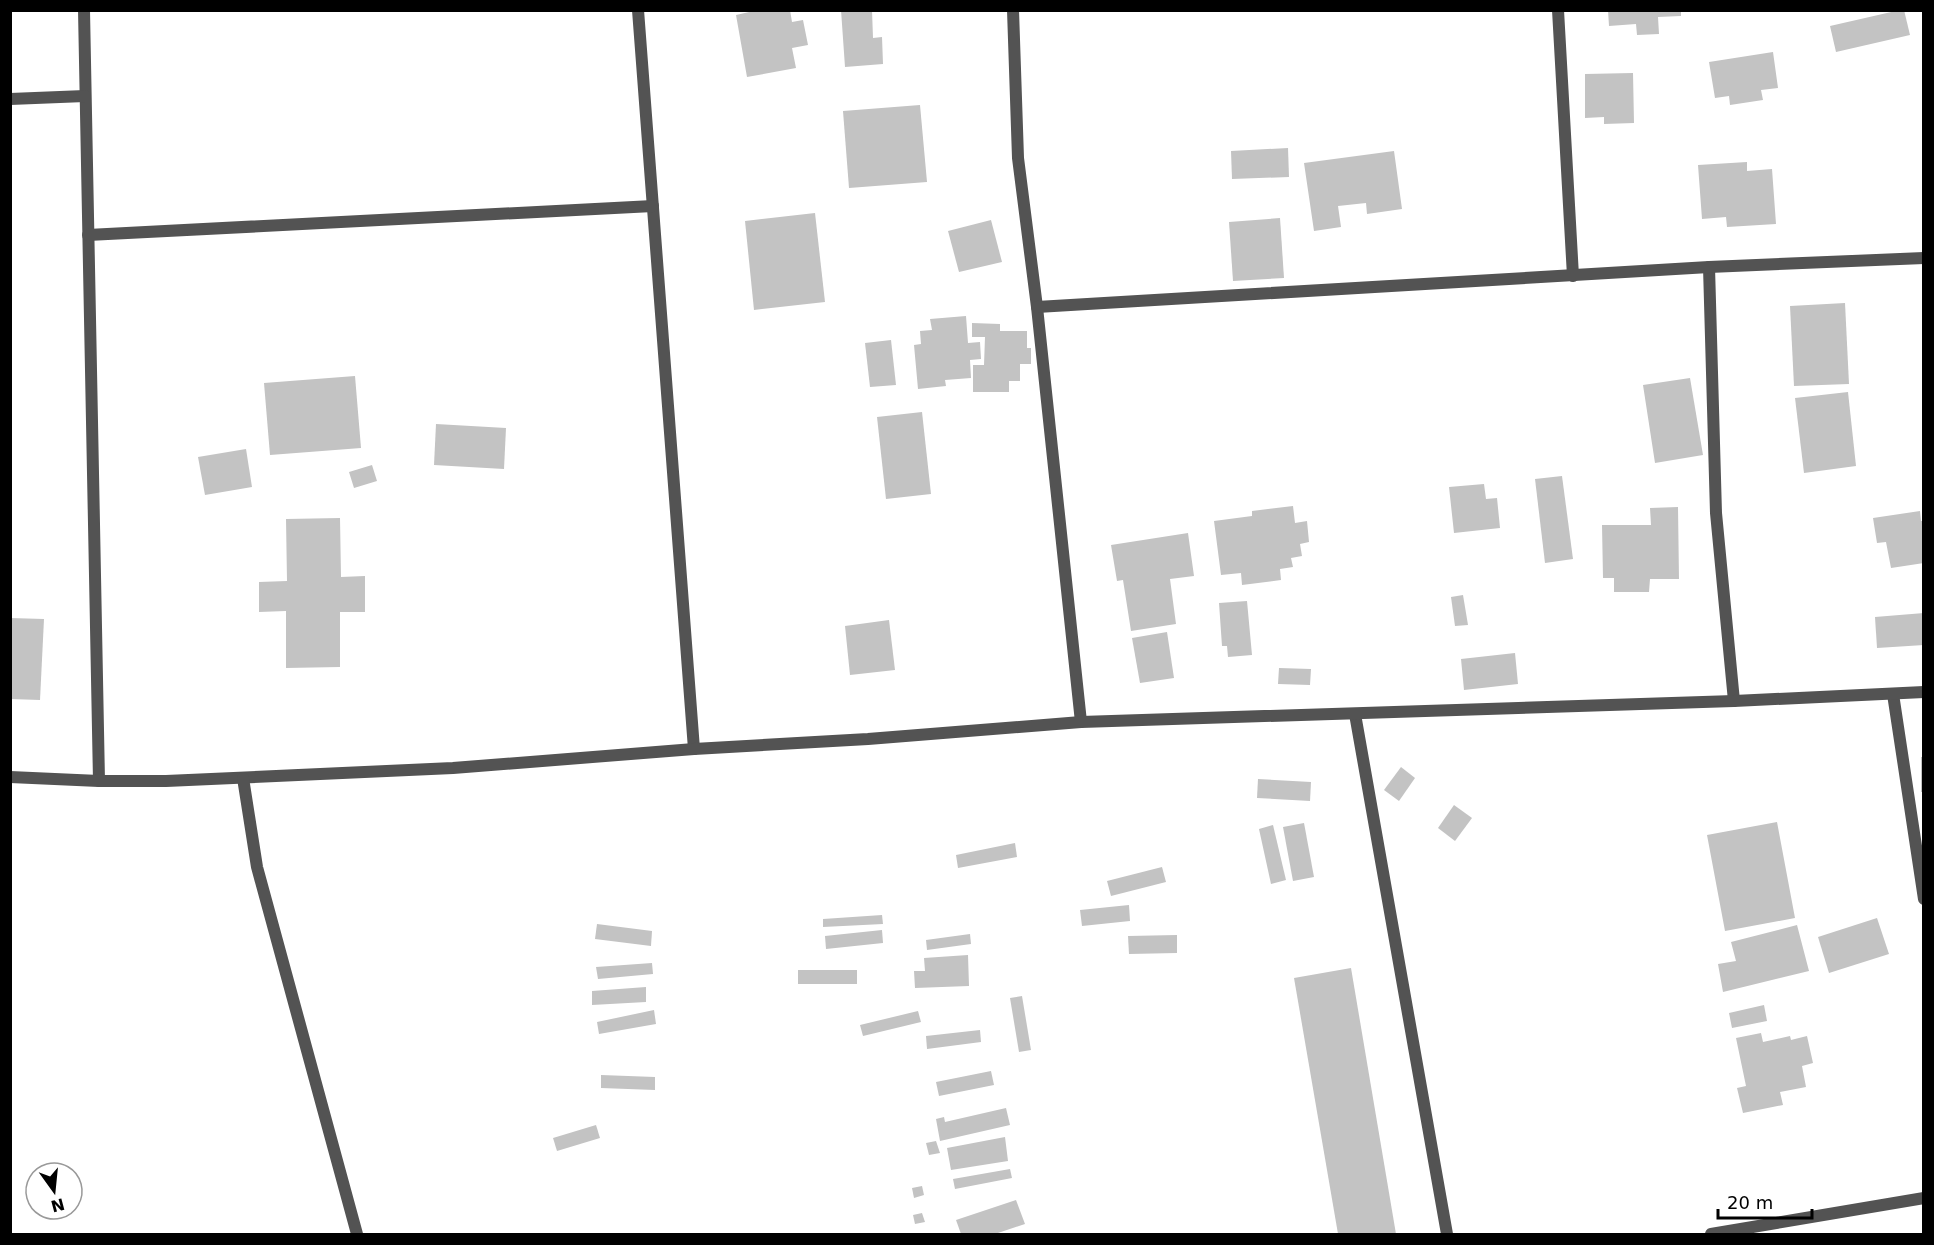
<svg xmlns="http://www.w3.org/2000/svg" width="1934" height="1245" font-family="'DejaVu Sans',sans-serif">
  <rect width="100%" height="100%" fill="#fff"/>
  <g fill="#c3c3c3">
    <path d="M758,10H790L792,22L803,20L808,45L792,48L796,68L747,77L736,15Z"/>
    <path d="M841,10H872L873,38L882,37L883,64L845,67Z"/>
    <path d="M1608,10H1681V16L1658,17L1659,34L1637,35L1636,24L1609,26Z"/>
    <path d="M1900,10H1904L1910,35L1836,52L1830,26Z"/>
    <path d="M1773,52L1778,88L1761,90L1763,100L1730,105L1729,96L1715,98L1709,62Z"/>
    <path d="M1633,73L1634,123L1604,124V117L1585,118V74Z"/>
    <path d="M920,105L927,182L849,188L843,111Z"/>
    <path d="M1288,148L1289,177L1232,179L1231,151Z"/>
    <path d="M1394,151L1402,209L1367,214L1366,203L1338,206L1341,227L1314,231L1304,163Z"/>
    <path d="M1747,162V171L1772,169L1776,224L1727,227L1726,217L1702,219L1698,165Z"/>
    <path d="M815,213L825,302L754,310L745,221Z"/>
    <path d="M1280,218L1284,278L1233,281L1229,222Z"/>
    <path d="M991,220L1002,262L959,272L948,231Z"/>
    <path d="M1845,303L1849,384L1794,386L1790,306Z"/>
    <path d="M966,316L968,343L980,342L981,359L970,360L971,378L945,380L946,386L918,389L914,345L921,344L920,331L932,330L930,319Z"/>
    <path d="M972,323L1000,324V331H1027V348H1031V364H1020V381H1009V392H973V365H984L985,337H972Z"/>
    <path d="M891,340L896,385L870,387L865,343Z"/>
    <path d="M355,376L361,448L270,455L264,383Z"/>
    <path d="M1690,378L1703,455L1655,463L1643,385Z"/>
    <path d="M1848,392L1856,466L1804,473L1795,398Z"/>
    <path d="M922,412L931,494L886,499L877,417Z"/>
    <path d="M436,424L506,428L504,469L434,465Z"/>
    <path d="M246,449L252,487L205,495L198,457Z"/>
    <path d="M372,465L377,481L354,488L349,472Z"/>
    <path d="M1562,476L1573,559L1545,563L1535,479Z"/>
    <path d="M1484,484L1486,499L1497,498L1500,528L1454,533L1449,487Z"/>
    <path d="M1293,506L1295,523L1307,521L1309,542L1300,544L1302,556L1291,558L1293,567L1280,569L1281,580L1242,585L1241,573L1221,575L1214,521L1252,516V511Z"/>
    <path d="M1678,507L1679,579H1650L1649,592H1614V578H1603L1602,525H1651L1650,508Z"/>
    <path d="M1920,511L1921,521H1924V563L1891,568L1886,542L1877,543L1873,518Z"/>
    <path d="M340,518L341,577L365,576V612H340V667L286,668V611L259,612V582L287,581L286,519Z"/>
    <path d="M1188,533L1194,576L1170,579L1176,624L1131,631L1123,580L1117,581L1111,545Z"/>
    <path d="M1463,595L1468,625L1455,626L1451,597Z"/>
    <path d="M1247,601L1252,655L1228,657L1227,646H1222L1219,603Z"/>
    <path d="M1924,613V645L1877,648L1875,617Z"/>
    <path d="M10,618L44,619L40,700L10,699Z"/>
    <path d="M889,620L895,670L850,675L845,626Z"/>
    <path d="M1167,632L1174,678L1140,683L1132,638Z"/>
    <path d="M1515,653L1518,684L1464,690L1461,659Z"/>
    <path d="M1279,668L1311,669L1310,685L1278,684Z"/>
    <rect x="1921" y="757" width="3" height="35"/>
    <path d="M1401,767L1415,778L1399,801L1384,790Z"/>
    <path d="M1258,779L1311,782L1310,801L1257,798Z"/>
    <path d="M1454,805L1472,818L1455,841L1438,828Z"/>
    <path d="M1777,822L1795,918L1725,931L1707,835Z"/>
    <path d="M1304,823L1314,877L1293,881L1283,827Z"/>
    <path d="M1273,825L1286,880L1271,884L1259,829Z"/>
    <path d="M1015,843L1017,857L958,868L956,855Z"/>
    <path d="M1162,867L1166,882L1111,896L1107,881Z"/>
    <path d="M1129,905L1130,921L1082,926L1080,910Z"/>
    <path d="M882,915L883,924L823,927V919Z"/>
    <path d="M1877,918L1889,954L1829,973L1818,937Z"/>
    <path d="M597,924L652,931L651,946L595,939Z"/>
    <path d="M1797,925L1809,971L1723,992L1718,964L1736,961L1731,942Z"/>
    <path d="M882,930L883,943L826,949L825,936Z"/>
    <path d="M970,934L971,944L927,950L926,940Z"/>
    <path d="M1177,935V953L1129,954L1128,936Z"/>
    <path d="M968,955L969,986L915,988L914,971H925L924,958Z"/>
    <path d="M652,963L653,974L598,979L596,967Z"/>
    <path d="M1351,968L1396,1234H1338L1294,978Z"/>
    <rect x="798" y="970" width="59" height="14"/>
    <path d="M646,987V1002L592,1005V991Z"/>
    <path d="M1022,996L1031,1050L1019,1052L1010,998Z"/>
    <path d="M1764,1005L1767,1021L1732,1028L1729,1013Z"/>
    <path d="M654,1010L656,1024L599,1034L597,1022Z"/>
    <path d="M918,1011L921,1022L863,1036L860,1025Z"/>
    <path d="M980,1030L981,1042L927,1049L926,1036Z"/>
    <path d="M1761,1033L1763,1042L1790,1036L1791,1040L1807,1036L1813,1063L1802,1066L1806,1087L1780,1092L1783,1105L1743,1113L1737,1088L1746,1086L1736,1038Z"/>
    <path d="M991,1071L994,1085L939,1096L936,1082Z"/>
    <path d="M601,1075L655,1077V1090L601,1088Z"/>
    <path d="M1006,1108L1010,1125L940,1141L936,1119L944,1117L945,1122Z"/>
    <path d="M596,1125L600,1138L557,1151L553,1138Z"/>
    <path d="M1005,1137L1008,1161L951,1170L947,1148Z"/>
    <path d="M936,1141L940,1153L929,1155L926,1143Z"/>
    <path d="M1010,1169L1012,1178L955,1189L953,1179Z"/>
    <path d="M922,1186L924,1195L914,1198L912,1188Z"/>
    <path d="M1016,1200L1025,1224L995,1234H961L956,1220Z"/>
    <path d="M922,1213L925,1222L915,1224L913,1215Z"/>
  </g>
  <g fill="none" stroke-linecap="round" stroke-linejoin="round">
    <g stroke="#535353" stroke-width="12">
      <path d="M84,10L99,781"/>
      <path d="M638,10L694,749"/>
      <path d="M1013,10L1018,158L1037,307L1081,722"/>
      <path d="M1558,10L1573,276"/>
      <path d="M10,99L85,96"/>
      <path d="M88,235L653,206"/>
      <path d="M1709,267L1716,513L1734,701"/>
      <path d="M1037,307L1709,267L1924,258"/>
      <path d="M1893,694L1924,899"/>
      <path d="M1355,714L1447,1234"/>
      <path d="M10,777L99,781H166L453,768L694,749L868,739L1081,722L1734,701L1924,692"/>
      <path d="M243,778L257,867L357,1234"/>
      <path d="M1711,1234L1924,1198"/>
    </g>
  </g>
  <rect width="1934" height="1245" fill="none" stroke="#000000" stroke-width="24"/>
  <g transform="translate(54 1191) rotate(165)"><circle r="28" fill="#ffffff" stroke="#999999" stroke-width="1.5"/>
  <path d="M0-4.5L10 22L0 15L-10 22Z" fill="#000000"/>
  <text y="-9" font-size="16" font-weight="bold" text-anchor="middle" fill="#000000">N</text>
  </g>
  <path d="M1718 1209v9h94v-9" fill="none" stroke="#000000" stroke-width="3"/>
  <text x="1727" y="1209" font-size="18" fill="#000000" stroke="#ffffff" stroke-width="4.5" paint-order="stroke">20 m</text>
</svg>
